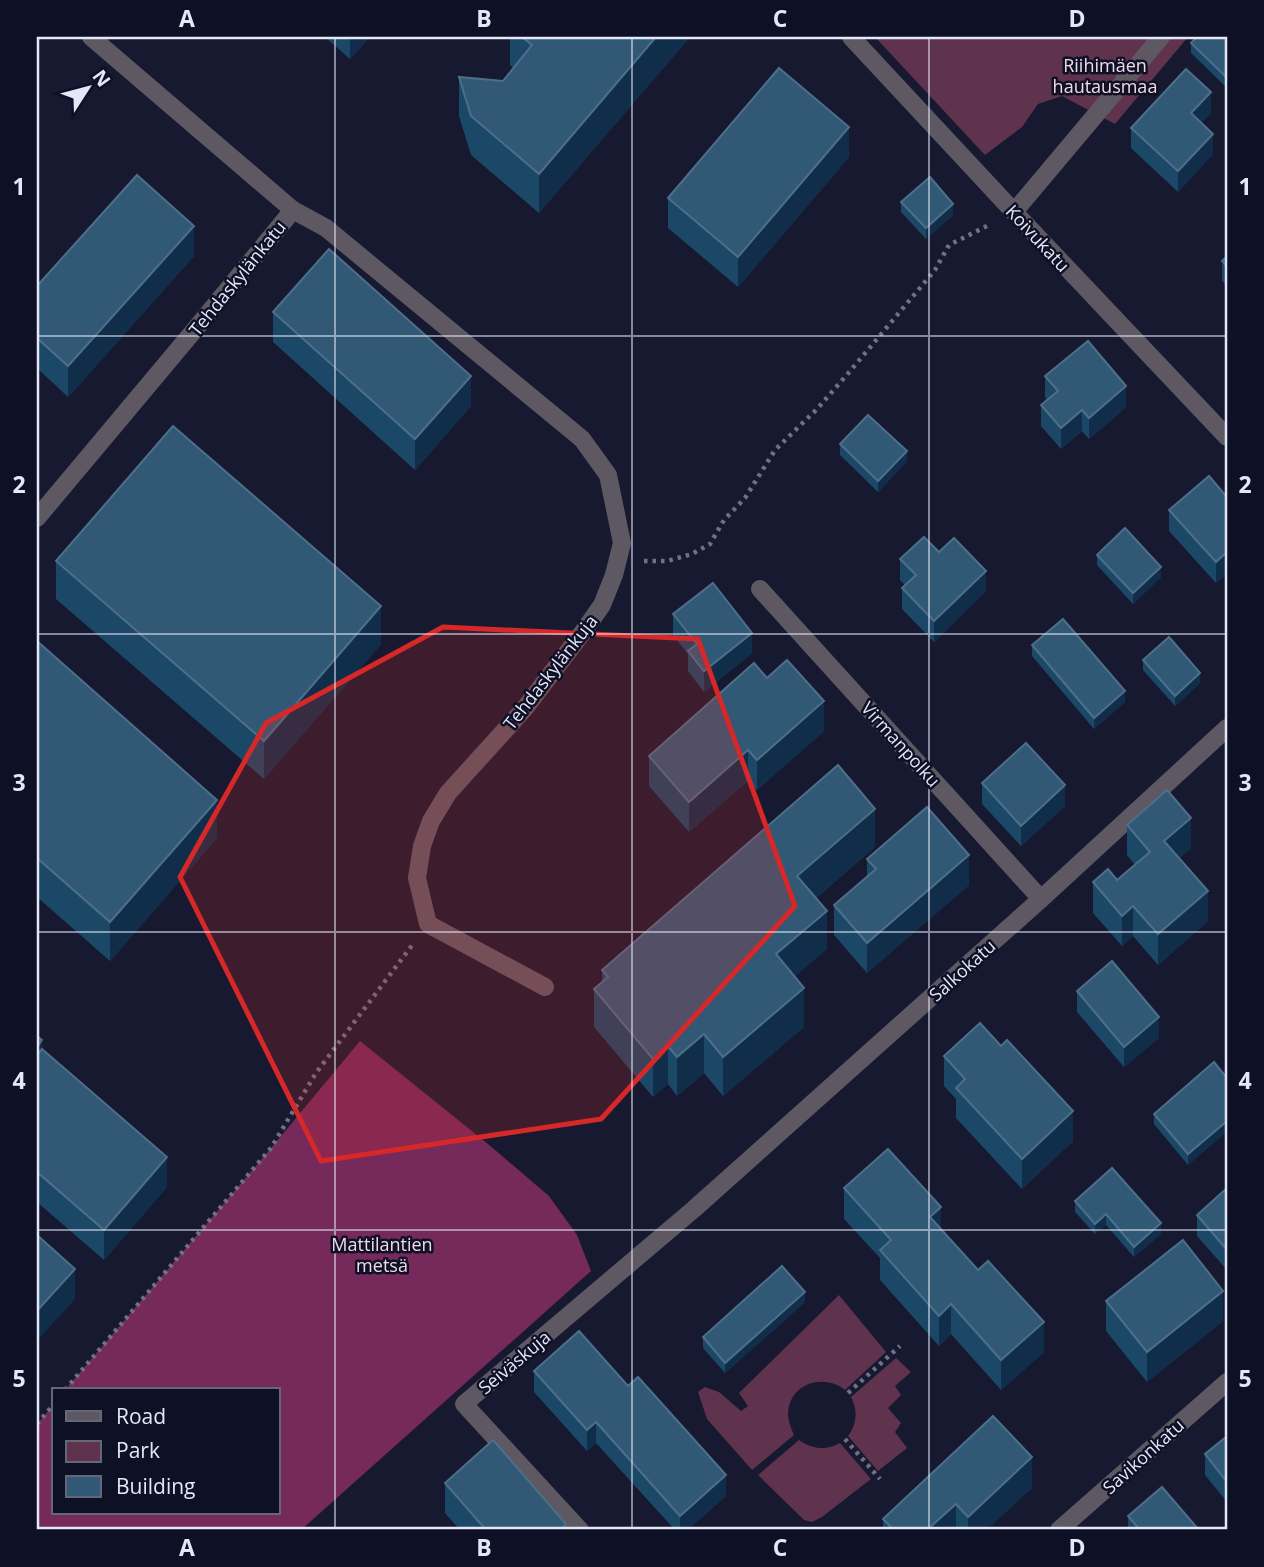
<svg xmlns="http://www.w3.org/2000/svg" width="1264" height="1567" font-family="'Open Sans',sans-serif">
  <rect width="100%" height="100%" fill="#16192f"/>
  <g fill="#5f324d">
    <path d="M875,37H1188L1115,124L1062,96L1038,104L1022,127L985,155Z"/>
    <path d="M839,1295L886,1352L845,1390C824,1373 789,1383 788,1414C788,1421 791,1428 794,1435L752,1470L707,1419L698,1392L705,1387L719,1392L741,1411L748,1406L739,1393Z"/>
    <path d="M896,1358L911,1372L895,1386L901,1395L888,1408L901,1423L895,1432L907,1448L878,1471L848,1436C857,1424 858,1410 851,1397Z"/>
    <path d="M799,1440C812,1449 826,1451 840,1443L871,1479L822,1517L812,1522L804,1520L758,1475Z"/>
  </g>
  <path fill="#76295b" d="M360,1041L488,1144L549,1196L577,1235L591,1271L301,1530H37V1424L54,1404V1513H278V1390H65L271,1148Z"/>
  <g fill="none" stroke-linecap="round" stroke-linejoin="round">
    <g stroke="#6f7286" stroke-width="4.5" stroke-dasharray="3.5 5" stroke-linecap="butt">
      <path d="M644,561H667L692,554L710,544L724,520L745,498L775,450L818,408L851,370L935,270L949,245L989,225"/>
      <path d="M65,1390L271,1148L316,1073L413,944"/>
      <path d="M848,1393L900,1346"/>
      <path d="M37,1424L54,1404"/>
      <path d="M845,1439L880,1479"/>
    </g>
    <g stroke="#5e5863" stroke-width="18">
      <path d="M91,37L293,210L326,228L582,439L608,475L622,543L614,575L602,605L583,632L525,708L448,793L431,821L422,846L417,878L428,924L545,987"/>
      <path d="M851,37L1014,212L1227,437"/>
      <path d="M1014,212L1161,37"/>
      <path d="M37,518L197,327L293,210"/>
      <path d="M760,589L1041,899"/>
      <path d="M580,1530L464,1404L694,1209L1041,899L1227,728"/>
      <path d="M1059,1530L1227,1382"/>
    </g>
  </g>
  <g fill="#1b4866">
    <path d="M325,37H370L350,59Z"/>
    <path d="M510,37H690L539,213L471,155L459,116V77L503,81L513,68L510,65Z"/>
    <path d="M1227,37V88L1191,53V43Z"/>
    <path d="M1211,113L1201,123L1213,154L1178,192L1131,148V128Z"/>
    <path d="M849,157L738,287L668,228V198Z"/>
    <path d="M901,202L953,215L926,239L901,212Z"/>
    <path d="M194,256L68,397L37,368V286Z"/>
    <path d="M1227,256V286L1222,281V261Z"/>
    <path d="M273,312L471,406L415,470L273,342Z"/>
    <path d="M1045,376L1126,407L1089,439L1082,431L1061,449L1041,426V405L1047,400L1045,397Z"/>
    <path d="M840,444L907,461L878,492L840,455Z"/>
    <path d="M1227,497V573L1216,583L1169,531V510Z"/>
    <path d="M939,552L986,591L934,642L902,609V588L905,585L900,580V559Z"/>
    <path d="M1097,555L1161,577L1133,604L1097,565Z"/>
    <path d="M56,561L381,644L264,779L56,599Z"/>
    <path d="M673,614L752,653L704,692L688,671V654L673,635Z"/>
    <path d="M37,641L217,838L110,961L37,897Z"/>
    <path d="M1032,645L1125,702L1094,729L1032,656Z"/>
    <path d="M1143,660L1200,683L1175,706L1143,670Z"/>
    <path d="M767,678L824,731L757,790L748,781L689,832L649,786V756Z"/>
    <path d="M982,783L1065,806L1021,846L982,804Z"/>
    <path d="M1127,825L1191,848L1179,858L1208,921L1158,965L1133,936L1122,946L1093,913V882L1117,880L1135,865L1127,855Z"/>
    <path d="M875,847L816,898L827,949L794,977L804,1027L723,1096L704,1073L677,1096L668,1084L653,1097L594,1027V989L602,982V970Z"/>
    <path d="M867,859L969,885L867,973L834,935V905L867,877Z"/>
    <path d="M1077,991L1159,1038L1124,1067L1077,1012Z"/>
    <path d="M37,1036L42,1049L167,1187L104,1260L37,1202Z"/>
    <path d="M944,1056L1073,1141L1022,1189L956,1118V1099L944,1086Z"/>
    <path d="M1227,1078V1131L1188,1165L1154,1124V1114Z"/>
    <path d="M844,1188L941,1229L1044,1352L1001,1390L951,1334L939,1346L880,1280V1258L844,1219Z"/>
    <path d="M1227,1188V1270L1197,1236V1215Z"/>
    <path d="M1075,1201L1161,1234L1134,1257L1106,1225L1095,1234L1075,1212Z"/>
    <path d="M1106,1301L1223,1321L1147,1382L1106,1331Z"/>
    <path d="M805,1302L725,1373L703,1348V1337Z"/>
    <path d="M534,1371L726,1496L687,1530H675L596,1443L587,1451L534,1392Z"/>
    <path d="M1227,1436V1502L1205,1475V1454Z"/>
    <path d="M445,1483L566,1530H460L445,1513Z"/>
    <path d="M1032,1488L986,1530H883V1519Z"/>
    <path d="M1128,1516L1199,1530H1131L1128,1527Z"/>
  </g>
  <g fill="#102e49">
    <path d="M350,37H370L350,59Z"/>
    <path d="M656,37H690L539,213V174Z"/>
    <path d="M1211,92V113L1191,134V113Z"/>
    <path d="M849,127V157L738,287V257Z"/>
    <path d="M1213,134V154L1178,192V171Z"/>
    <path d="M953,204V215L926,239V228Z"/>
    <path d="M194,226V256L68,397V366Z"/>
    <path d="M471,376V406L415,470V439Z"/>
    <path d="M1126,386V407L1089,439V418Z"/>
    <path d="M1082,410V431L1061,449V428Z"/>
    <path d="M907,451V461L878,492V481Z"/>
    <path d="M1227,552V573L1216,583V562Z"/>
    <path d="M1161,567V577L1133,604V593Z"/>
    <path d="M986,571V591L934,642V621Z"/>
    <path d="M381,606V644L264,779V741Z"/>
    <path d="M752,633V653L704,692V671Z"/>
    <path d="M1200,673V683L1175,706V696Z"/>
    <path d="M1125,691V702L1094,729V718Z"/>
    <path d="M824,701V731L757,790V760Z"/>
    <path d="M748,750V781L689,832V802Z"/>
    <path d="M1065,785V806L1021,846V826Z"/>
    <path d="M217,800V838L110,961V922Z"/>
    <path d="M875,809V847L797,914V876Z"/>
    <path d="M1191,818V848L1164,871V841Z"/>
    <path d="M969,855V885L867,973V943Z"/>
    <path d="M1208,891V921L1158,965V934Z"/>
    <path d="M1133,906V936L1122,946V916Z"/>
    <path d="M827,911V949L776,993V954Z"/>
    <path d="M804,988V1027L723,1096V1057Z"/>
    <path d="M1159,1017V1038L1124,1067V1047Z"/>
    <path d="M704,1034V1073L677,1096V1057Z"/>
    <path d="M42,1040V1079L37,1085V1047Z"/>
    <path d="M668,1046V1084L653,1097V1059Z"/>
    <path d="M1073,1111V1141L1022,1189V1159Z"/>
    <path d="M1227,1121V1131L1188,1165V1154Z"/>
    <path d="M167,1157V1187L104,1260V1230Z"/>
    <path d="M941,1207V1238L930,1217Z"/>
    <path d="M1106,1214V1225L1095,1234V1224Z"/>
    <path d="M1161,1223V1234L1134,1257V1247Z"/>
    <path d="M75,1269V1299L37,1341V1311Z"/>
    <path d="M1223,1291V1321L1147,1382V1352Z"/>
    <path d="M805,1292V1302L725,1373V1363Z"/>
    <path d="M951,1304V1334L939,1346V1316Z"/>
    <path d="M1044,1322V1352L1001,1390V1360Z"/>
    <path d="M596,1422V1443L587,1451V1430Z"/>
    <path d="M1032,1457V1488L986,1530H968V1517Z"/>
    <path d="M726,1475V1496L687,1530H680V1516Z"/>
    <path d="M956,1504V1530H927Z"/>
  </g>
  <g fill="#315976" stroke="#4d6f8a" stroke-width="2">
    <path d="M522,37H656L539,174L471,116L459,77L503,81L532,45Z"/>
    <path d="M1197,37H1227V78L1191,43Z"/>
    <path d="M779,68L849,127L738,257L668,198Z"/>
    <path d="M1186,69L1211,92L1191,113L1213,134L1178,171L1131,128Z"/>
    <path d="M137,175L194,226L68,366L37,338V286Z"/>
    <path d="M930,177L953,204L926,228L901,202Z"/>
    <path d="M329,249L471,376L415,439L273,312Z"/>
    <path d="M1227,256V266L1222,261Z"/>
    <path d="M1088,341L1126,386L1089,418L1082,410L1061,428L1041,405L1058,391L1045,376Z"/>
    <path d="M868,415L907,451L878,481L840,444Z"/>
    <path d="M173,426L381,606L264,741L56,561Z"/>
    <path d="M1209,476L1227,497V552L1216,562L1169,510Z"/>
    <path d="M1125,528L1161,567L1133,593L1097,555Z"/>
    <path d="M924,537L939,552L954,538L986,571L934,621L902,588L916,575L900,559Z"/>
    <path d="M713,583L752,633L704,671L688,651L697,644L673,614Z"/>
    <path d="M1063,619L1125,691L1094,718L1032,645Z"/>
    <path d="M1169,637L1200,673L1175,696L1143,660Z"/>
    <path d="M37,641L217,800L110,922L37,858Z"/>
    <path d="M787,660L824,701L757,760L748,750L689,802L649,756L754,663L767,678Z"/>
    <path d="M1026,743L1065,785L1021,826L982,783Z"/>
    <path d="M838,765L875,809L797,876L827,911L776,954L804,988L723,1057L704,1034L677,1057L668,1046L653,1059L594,989L608,977L602,970Z"/>
    <path d="M1167,790L1191,818L1164,841L1208,891L1158,934L1133,906L1122,916L1093,882L1108,869L1117,880L1150,852L1127,825Z"/>
    <path d="M927,807L969,855L867,943L834,905L876,869L867,859Z"/>
    <path d="M1112,961L1159,1017L1124,1047L1077,991Z"/>
    <path d="M980,1023L1001,1046L1007,1040L1073,1111L1022,1159L956,1088L965,1079L944,1056Z"/>
    <path d="M37,1036L42,1040L37,1047Z"/>
    <path d="M42,1049L167,1157L104,1230L37,1172V1055Z"/>
    <path d="M1214,1062L1227,1078V1121L1188,1154L1154,1114Z"/>
    <path d="M888,1149L941,1207L930,1217L978,1270L988,1261L1044,1322L1001,1360L951,1304L939,1316L880,1250L891,1240L844,1188Z"/>
    <path d="M1112,1168L1161,1223L1134,1247L1106,1214L1095,1224L1075,1201Z"/>
    <path d="M1227,1188V1250L1197,1215Z"/>
    <path d="M37,1235L75,1269L37,1311Z"/>
    <path d="M1183,1240L1223,1291L1147,1352L1106,1301Z"/>
    <path d="M782,1266L805,1292L725,1363L703,1337Z"/>
    <path d="M579,1331L628,1386L638,1377L726,1475L680,1516L596,1422L587,1430L534,1371Z"/>
    <path d="M993,1416L1032,1457L968,1517L956,1504L927,1530H894L883,1519Z"/>
    <path d="M1227,1436V1482L1205,1454Z"/>
    <path d="M493,1440L566,1524L560,1530H486L445,1483Z"/>
    <path d="M1162,1487L1199,1530H1140L1128,1516Z"/>
  </g>
  <path fill="#d62828" fill-opacity="0.2" stroke="#d62828" stroke-width="5" stroke-linejoin="round" d="M443,627L698,639L795,906L601,1119L321,1161L180,877L266,723Z"/>
  <path fill="none" stroke="#e4e7f7" stroke-width="2" stroke-opacity="0.55" d="M335,37V1530M632,37V1530M929,37V1530M37,336H1227M37,634H1227M37,932H1227M37,1230H1227"/>
  <g text-anchor="middle" dominant-baseline="central" stroke-width="5" stroke-linejoin="round" paint-order="stroke">
    <g font-size="18" fill="#f1d9e6" stroke="#0e1025">
      <text x="1105" y="65">Riihimäen<tspan x="1105" dy="21">hautausmaa</tspan></text>
      <text x="382" y="1244">Mattilantien<tspan x="382" dy="21">metsä</tspan></text>
    </g>
    <g font-size="18" fill="#e4e7f7" stroke="#0e1025">
      <text transform="translate(1038 238) rotate(47)">Koivukatu</text>
      <text transform="translate(237 278) rotate(-51)">Tehdaskylänkatu</text>
      <text transform="translate(550 672) rotate(-52)">Tehdaskylänkuja</text>
      <text transform="translate(901 744) rotate(48)">Virmanpolku</text>
      <text transform="translate(962 970) rotate(-42)">Salkokatu</text>
      <text transform="translate(514 1362) rotate(-40)">Seiväskuja</text>
      <text transform="translate(1143 1456) rotate(-42)">Savikonkatu</text>
    </g>
  </g>
  <rect width="1264" height="1567" fill="none" stroke="#0e1025" stroke-width="77"/>
  <rect x="52" y="1388" width="228" height="126" fill="#0e1025" stroke="#646679" stroke-width="2"/>
  <rect x="66" y="1411" width="35" height="10" fill="#5e5863" stroke="#646679" stroke-width="2"/>
  <text x="116" y="1424" font-size="21" fill="#e4e7f7">Road</text>
  <rect x="66" y="1441" width="35" height="21" fill="#5f324d" stroke="#646679" stroke-width="2"/>
  <text x="116" y="1458" font-size="21" fill="#e4e7f7">Park</text>
  <rect x="66" y="1476" width="35" height="21" fill="#315976" stroke="#646679" stroke-width="2"/>
  <text x="116" y="1494" font-size="21" fill="#e4e7f7">Building</text>
  <g transform="translate(88 88) rotate(54)" stroke="#0e1025" stroke-width="5" paint-order="stroke">
  <path d="M0-5L12 26L0 18L-12 26Z" fill="#e4e7f7"/>
  <text y="-10" font-size="19" font-weight="bold" text-anchor="middle" fill="#e4e7f7">N</text>
  </g>
  <rect x="38" y="38" width="1188" height="1490" fill="none" stroke="#e4e7f7" stroke-width="2.5"/>
  <g font-size="23" text-anchor="middle" font-weight="bold" fill="#e4e7f7">
    <text x="187" y="27">A</text>
    <text x="484" y="27">B</text>
    <text x="780" y="27">C</text>
    <text x="1077" y="27">D</text>
    <text x="19" y="195">1</text>
    <text x="1245" y="195">1</text>
    <text x="19" y="493">2</text>
    <text x="1245" y="493">2</text>
    <text x="19" y="791">3</text>
    <text x="1245" y="791">3</text>
    <text x="19" y="1089">4</text>
    <text x="1245" y="1089">4</text>
    <text x="19" y="1387">5</text>
    <text x="1245" y="1387">5</text>
    <text x="187" y="1556">A</text>
    <text x="484" y="1556">B</text>
    <text x="780" y="1556">C</text>
    <text x="1077" y="1556">D</text>
  </g>
</svg>
